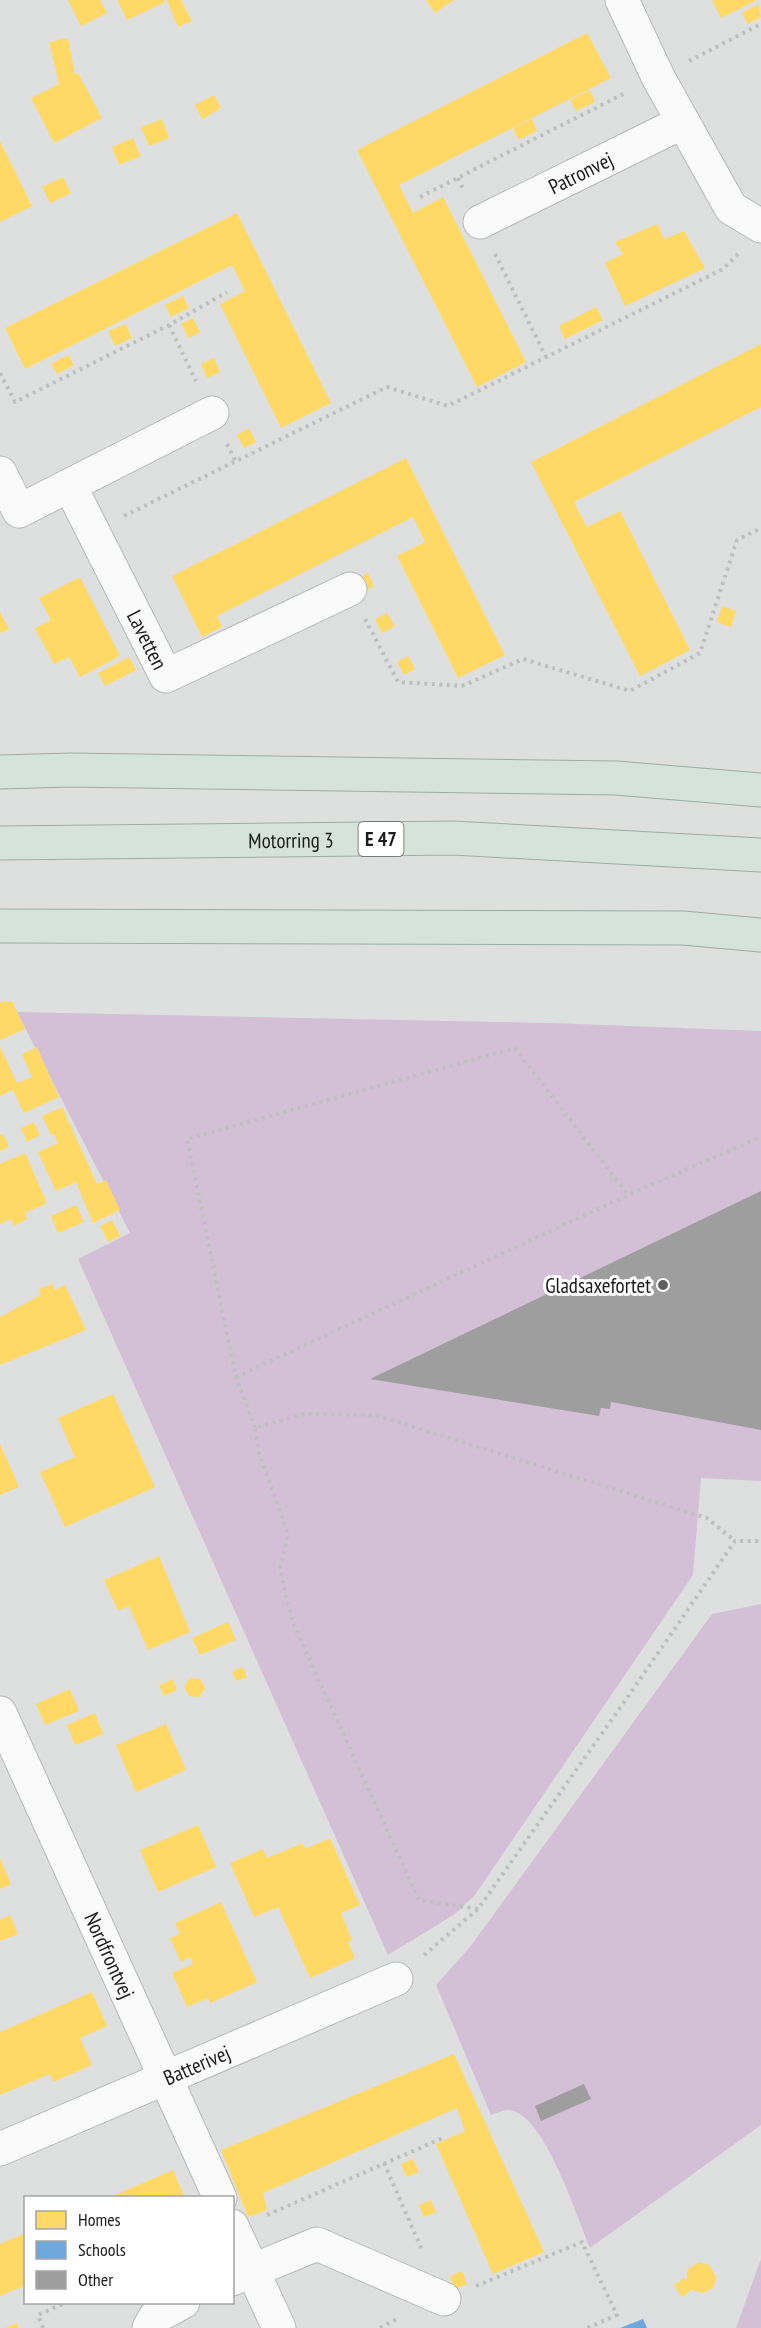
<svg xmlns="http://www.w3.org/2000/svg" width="761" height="2328" font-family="'PT Sans Narrow',sans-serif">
  <rect width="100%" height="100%" fill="#dee0df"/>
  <g fill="#d4c0d6">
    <path d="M17,1012L550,1023L761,1031V1481L701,1478L693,1575L475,1895L455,1914L388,1955L78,1259L130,1233Z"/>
    <path d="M761,1604V2125L590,2248C577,2218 544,2111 508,2110C503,2110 495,2114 491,2115L436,1985L470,1947L712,1614Z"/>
    <path d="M761,2259V2328H736Z"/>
  </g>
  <g fill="#ffd966">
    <path d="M68,0H100L107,13L81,26Z"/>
    <path d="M117,0H164L165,2L127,20Z"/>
    <path d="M167,0H181L192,21L178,27Z"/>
    <path d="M426,0H454L435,13Z"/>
    <path d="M712,0H757L721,18Z"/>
    <path d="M758,4L761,17L748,24L742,13Z"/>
    <path d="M587,33L611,78L399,185L413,213L443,197L526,362L477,387L357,150Z"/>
    <path d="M68,38L75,75L78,73L102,118L54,143L31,98L59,84L49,42Z"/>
    <path d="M590,90L595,102L576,111L570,100Z"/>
    <path d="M214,95L221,108L202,119L195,105Z"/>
    <path d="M162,119L169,138L149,146L141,127Z"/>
    <path d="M532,119L537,131L518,140L513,128Z"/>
    <path d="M133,138L141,156L119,165L112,147Z"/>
    <path d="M0,141L32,206L0,222Z"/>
    <path d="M63,177L71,193L50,203L42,187Z"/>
    <path d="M237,213L331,403L281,428L220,304L245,291L232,265L25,369L5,328Z"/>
    <path d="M657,224L664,239L684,231L705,268L625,306L605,263L623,254L615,242Z"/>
    <path d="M183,296L189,308L171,317L165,305Z"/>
    <path d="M596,307L603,320L565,339L559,326Z"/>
    <path d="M193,318L200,332L189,338L181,324Z"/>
    <path d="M126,324L132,338L115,346L108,331Z"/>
    <path d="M761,344V407L574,502L587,527L620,511L690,650L640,676L531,462Z"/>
    <path d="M68,355L74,365L57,374L51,364Z"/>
    <path d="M214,358L220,372L207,378L201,364Z"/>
    <path d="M249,428L256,442L244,448L237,435Z"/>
    <path d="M406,458L505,655L458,678L397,556L425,542L413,517L217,616L222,627L202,637L172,576Z"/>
    <path d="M368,573L374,586L363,593L355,580Z"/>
    <path d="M80,577L120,656L80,677L69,657L54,664L35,628L51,620L39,598Z"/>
    <path d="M722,606L736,611L731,627L717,622Z"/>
    <path d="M0,612L9,629L0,633Z"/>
    <path d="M387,613L395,626L382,633L375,619Z"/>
    <path d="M408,656L415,669L404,675L397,662Z"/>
    <path d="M129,657L136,670L105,686L98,673Z"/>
    <path d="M12,1001L25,1029L0,1040V1002Z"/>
    <path d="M0,1047L17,1083L32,1077L22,1054L37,1047L59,1097L24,1113L13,1090L0,1096Z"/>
    <path d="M62,1107L97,1184L106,1180L120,1210L93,1223L76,1182L56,1191L38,1152L58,1143L54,1134L51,1135L42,1116Z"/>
    <path d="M34,1122L40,1135L27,1142L21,1128Z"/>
    <path d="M3,1134L9,1147L0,1151V1135Z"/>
    <path d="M25,1153L47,1203L25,1213L27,1219L14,1226L11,1219L0,1224V1164Z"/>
    <path d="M76,1205L84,1222L58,1233L51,1216Z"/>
    <path d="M112,1220L120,1236L108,1242L100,1226Z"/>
    <path d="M52,1284L55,1290L65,1285L86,1330L0,1365V1317L41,1295L39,1289Z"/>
    <path d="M113,1394L155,1487L65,1527L40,1472L75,1457L58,1418Z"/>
    <path d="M0,1444L19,1487L0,1495Z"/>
    <path d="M159,1556L190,1632L148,1650L129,1606L118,1611L104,1580Z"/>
    <path d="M228,1622L236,1640L200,1655L192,1638Z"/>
    <path d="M243,1667L247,1677L236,1681L232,1671Z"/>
    <path d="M190,1678L201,1679L205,1689L199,1697L189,1696L184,1687Z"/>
    <path d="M173,1679L177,1690L164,1696L159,1685Z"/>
    <path d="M70,1689L79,1711L45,1725L36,1704Z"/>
    <path d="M95,1713L103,1734L75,1745L67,1725Z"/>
    <path d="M166,1724L186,1770L136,1792L116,1745Z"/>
    <path d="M198,1825L216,1867L158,1892L140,1850Z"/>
    <path d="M330,1838L360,1905L341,1913L352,1940L348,1942L355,1958L310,1978L278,1907L254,1917L230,1863L263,1849L267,1858L303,1843L305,1849Z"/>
    <path d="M0,1858L11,1884L0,1889Z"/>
    <path d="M221,1902L257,1982L210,2003L208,1998L187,2007L172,1973L193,1964L190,1957L181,1962L170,1938L180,1934L175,1923Z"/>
    <path d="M10,1915L18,1934L0,1941V1920Z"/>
    <path d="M92,1992L107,2026L80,2038L92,2065L53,2082L50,2074L0,2095V2032Z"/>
    <path d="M454,2054L544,2252L493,2274L436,2144L465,2131L457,2108L263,2193L267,2210L248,2217L221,2150Z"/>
    <path d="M413,2159L419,2172L407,2177L401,2164Z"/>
    <path d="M173,2170L185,2198H108Z"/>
    <path d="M431,2200L436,2212L424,2217L419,2205Z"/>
    <path d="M26,2233V2285L0,2296V2244Z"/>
    <path d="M699,2262L709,2265L716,2276L714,2287L704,2293L691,2290L682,2297L674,2285L684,2278L686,2281L688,2269Z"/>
    <path d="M462,2271L467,2284L455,2289L450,2276Z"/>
    <path d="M17,2323L19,2328H5Z"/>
  </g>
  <path fill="#6fa8dc" d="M643,2319L647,2328H620Z"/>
  <g fill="#9d9e9d">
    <path d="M761,1191V1430L611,1402L610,1409L601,1408L599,1416L370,1379Z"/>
    <path d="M584,2084L591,2099L541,2121L535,2106Z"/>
  </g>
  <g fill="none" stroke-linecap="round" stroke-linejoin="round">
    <g stroke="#b6b8b7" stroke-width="35">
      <g id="street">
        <path d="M622,0L658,77L731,208L761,226"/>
        <path id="s1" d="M480,222L683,122"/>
        <path d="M0,473L19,511L212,413"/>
        <path id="s2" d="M70,486L166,676L350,589"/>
        <path id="s3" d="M0,1713L220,2198"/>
        <path id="s4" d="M0,2149L396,1979"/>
        <path d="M232,2226L279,2328"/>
        <path d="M232,2279L317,2244L444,2299"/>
        <path d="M149,2328L155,2317L183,2302"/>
      </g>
    </g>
    <g stroke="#9daca3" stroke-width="35">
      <g id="highway">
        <path d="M0,772L71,770L616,778L761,790"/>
        <path id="s5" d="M0,843L453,838L761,855"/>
        <path d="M0,926L683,928L761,935"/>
      </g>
    </g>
    <g stroke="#bec0bf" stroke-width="4" stroke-dasharray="3 4.5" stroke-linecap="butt">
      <path d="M689,61L761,24"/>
      <path d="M458,178L464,191"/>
      <path d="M420,197L627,92"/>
      <path d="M495,254L546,357"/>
      <path d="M169,325L196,381"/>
      <path d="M0,373L15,402L169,325L227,292"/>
      <path d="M227,444L235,460"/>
      <path d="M124,516L387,387L448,406L723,269L738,254"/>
      <path d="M365,619L398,682L462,686L523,659L630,691L700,653L737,540L761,528"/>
      <path d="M236,1377L628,1195L761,1137"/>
      <path d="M255,1428L236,1377L187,1139L515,1048L628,1195"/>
      <path d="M478,1909L419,1900L292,1621L280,1569L288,1534L259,1453L255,1428L304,1414L375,1415L707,1518L735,1541"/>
      <path d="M424,1955L478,1909L634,1688L735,1541H761"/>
      <path d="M384,2163L422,2250"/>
      <path d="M267,2215L445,2137"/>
      <path d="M476,2286L582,2242L617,2315L587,2328"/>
      <path d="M43,2328L38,2315L67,2302"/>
      <path d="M380,2328L397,2319"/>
    </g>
    <use href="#street" stroke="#fafafa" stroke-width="33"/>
    <use href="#highway" stroke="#d5e3db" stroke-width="33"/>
  </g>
  <circle fill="#5f605f" stroke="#fff" stroke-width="2" cx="663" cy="1285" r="6"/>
  <g text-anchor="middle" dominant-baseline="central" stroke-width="6" stroke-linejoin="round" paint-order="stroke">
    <rect fill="#fff" stroke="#5f5f5f" stroke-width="1.5" x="358.5" y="822" width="45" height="34" rx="4.5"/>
    <g font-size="20" font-weight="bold" fill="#1a1b1a">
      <text x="381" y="839">E 47</text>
    </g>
    <g font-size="21" fill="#1a1b1a" stroke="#fff">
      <text stroke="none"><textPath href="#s1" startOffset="112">Patronvej</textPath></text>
      <text stroke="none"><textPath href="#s2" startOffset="172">Lavetten</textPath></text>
      <text stroke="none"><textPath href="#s5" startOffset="291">Motorring 3</textPath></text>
      <text stroke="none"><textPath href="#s3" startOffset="266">Nordfrontvej</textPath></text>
      <text stroke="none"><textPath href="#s4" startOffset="214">Batterivej</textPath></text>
    </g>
    <g font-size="21" fill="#1a1b1a" stroke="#fff" text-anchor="end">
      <text x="651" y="1285">Gladsaxefortet</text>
    </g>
  </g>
  <rect x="24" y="2196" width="210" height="108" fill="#ffffff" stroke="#a3a4a3" stroke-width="1.5"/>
  <rect x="36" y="2211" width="30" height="18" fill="#ffd966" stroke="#a3a4a3" stroke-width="1.5"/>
  <text x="78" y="2226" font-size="18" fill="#1a1b1a">Homes</text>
  <rect x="36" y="2241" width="30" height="18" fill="#6fa8dc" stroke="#a3a4a3" stroke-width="1.5"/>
  <text x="78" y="2256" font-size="18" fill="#1a1b1a">Schools</text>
  <rect x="36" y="2271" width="30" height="18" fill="#9d9e9d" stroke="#a3a4a3" stroke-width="1.5"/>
  <text x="78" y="2286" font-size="18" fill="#1a1b1a">Other</text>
</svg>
